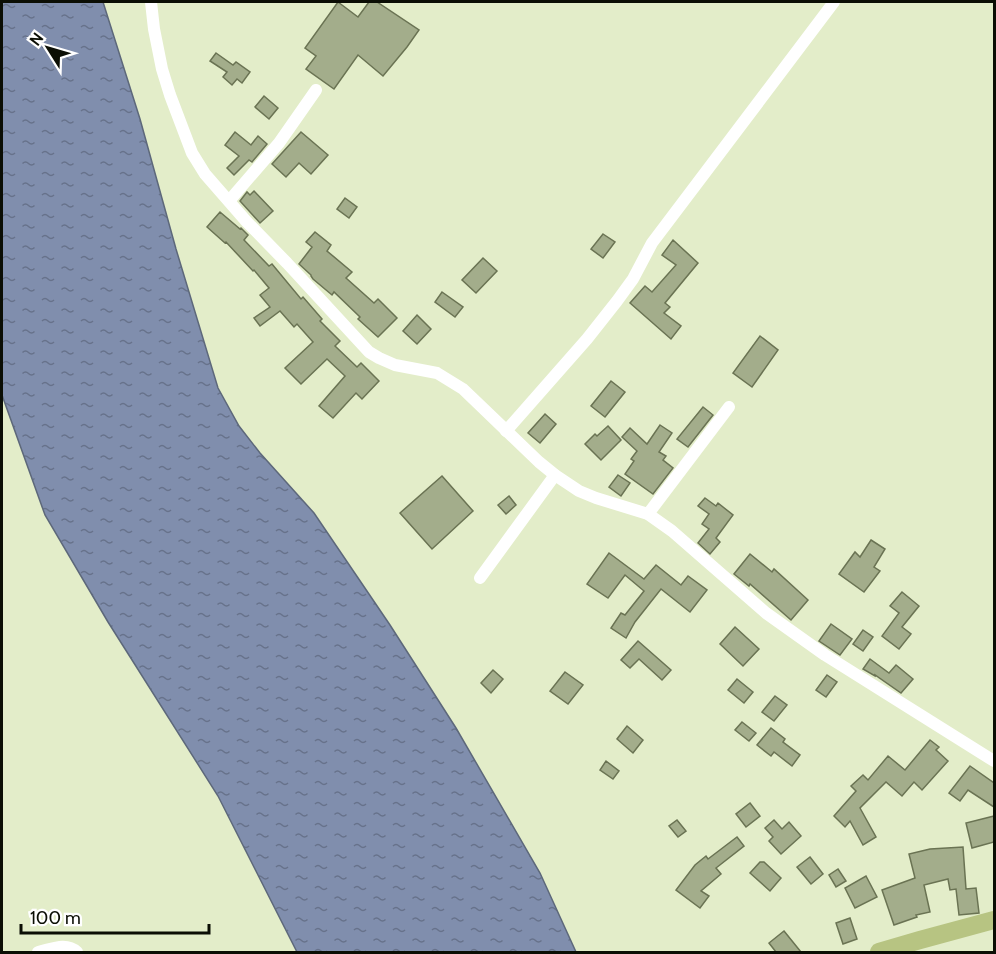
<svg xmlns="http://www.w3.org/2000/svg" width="996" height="954" font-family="Cabin,sans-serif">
  <defs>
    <pattern id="water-ripples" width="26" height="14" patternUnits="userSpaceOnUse" patternTransform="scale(1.5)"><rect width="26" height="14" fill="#808ead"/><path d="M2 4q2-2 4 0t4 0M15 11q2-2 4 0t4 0" fill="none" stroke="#67728b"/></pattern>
  </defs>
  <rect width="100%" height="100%" fill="#e3edc9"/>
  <path fill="url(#water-ripples)" stroke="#5d687a" stroke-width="1.5" d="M2,2H103L140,119L176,249L218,388L239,426L260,453L314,513L390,625L456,728L540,873L576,952H297L218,796L108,622L45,515L2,395Z"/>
  <g fill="#a3ad8b" stroke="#6a7353" stroke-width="1.5">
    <path d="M338,2L358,17L369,2H377L419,30L407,47L383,76L358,55L334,89L306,69L316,56L305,48Z"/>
    <path d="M216,53L233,65L236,62L250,72L242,83L237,79L232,85L223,77L227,72L210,61Z"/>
    <path d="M264,96L278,108L269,119L255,107Z"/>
    <path d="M235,132L251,145L258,136L267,144L252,162L249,160L234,175L227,168L239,156L225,145Z"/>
    <path d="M301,132L328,155L311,174L299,163L286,177L272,164Z"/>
    <path d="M254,191L273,211L260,223L240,201L247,192L250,195Z"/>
    <path d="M345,198L357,207L349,218L337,209Z"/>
    <path d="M220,212L240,229L241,228L248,235L244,240L269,266L272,264L301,299L303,297L322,319L320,321L340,341L335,346L357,367L361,363L379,381L362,399L356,393L333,418L319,406L345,376L327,359L301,384L285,368L313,342L297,324L294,327L280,311L260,326L254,318L270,307L260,295L269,288L254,270L253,271L226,242L225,243L207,227Z"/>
    <path d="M315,232L331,245L327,251L352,272L346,278L374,303L378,299L397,318L378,337L358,319L360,317L334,292L332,295L313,279L311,276V275L299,264L312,247L306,242Z"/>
    <path d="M603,234L615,242L603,258L591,249Z"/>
    <path d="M673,240L698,263L665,303L670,307L664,313L681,326L671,339L630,303L645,286L652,292L676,265L662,255Z"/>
    <path d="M483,258L497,271L476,293L462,280Z"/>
    <path d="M442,292L463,307L455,317L435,302Z"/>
    <path d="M417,315L431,329L417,344L403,331Z"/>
    <path d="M760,336L778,350L752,387L733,373Z"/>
    <path d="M611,381L625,392L605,417L591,406Z"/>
    <path d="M703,407L713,415L688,447L677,439Z"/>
    <path d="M545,414L556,424L540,443L528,433Z"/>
    <path d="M660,425L672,433L659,452L666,456L663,460L673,468L653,494L625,474L634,461L631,459L637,451L622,437L630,428L647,444Z"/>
    <path d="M608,426L621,440L601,460L585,444L595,434L597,436Z"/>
    <path d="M618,475L630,483L621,496L609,487Z"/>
    <path d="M442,476L473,511L432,549L400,513Z"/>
    <path d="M509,496L516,505L506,514L498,505Z"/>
    <path d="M705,498L716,506L718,503L733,515L716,538L720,542L710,554L698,543L709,529L702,524L709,514L698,506Z"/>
    <path d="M871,540L885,549L874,567L880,571L864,592L839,574L855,552L860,557Z"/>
    <path d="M609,553L644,579L656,565L681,585L688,576L707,590L690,612L661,589L635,622L626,638L611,628L621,613L625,615L644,591L625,575L608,598L587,584Z"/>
    <path d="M750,554L772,572L774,569L808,600L791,620L750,584L749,586L734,574Z"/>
    <path d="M902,592L919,606L902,627L911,634L899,649L882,636L899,613L890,606Z"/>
    <path d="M831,624L852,639L840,655L819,641Z"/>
    <path d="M735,627L759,649L743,666L720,644Z"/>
    <path d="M863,630L873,637L863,651L853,644Z"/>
    <path d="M638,641L671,670L662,680L639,659L630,668L621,660Z"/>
    <path d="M870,659L889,673L896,665L913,679L901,693L875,675V676L863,669Z"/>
    <path d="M493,670L503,679L491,693L481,683Z"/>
    <path d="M565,672L583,685L568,704L550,691Z"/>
    <path d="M827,675L837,682L826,697L816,690Z"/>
    <path d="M737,679L753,692L744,703L728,690Z"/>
    <path d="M775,696L787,705L774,721L762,712Z"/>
    <path d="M742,722L756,733L749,741L735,730Z"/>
    <path d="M627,726L643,740L633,753L617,739Z"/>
    <path d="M771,728L785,739L783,742L800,755L792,766L774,752L771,756L757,745Z"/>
    <path d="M930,740L939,747L936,750L948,761L922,790L914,782L902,796L886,782L860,808L876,837L863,845L850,821L845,827L834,816L856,791L851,786L863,775L868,780L888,756L905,770Z"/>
    <path d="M606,761L619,771L613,779L600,770Z"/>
    <path d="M970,766L994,783V807L968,790L960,801L949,793Z"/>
    <path d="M750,803L760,816L746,827L736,814Z"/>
    <path d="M994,816V842L972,848L966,823Z"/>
    <path d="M677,820L686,831L678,837L669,826Z"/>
    <path d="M774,820L782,829L789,822L801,836L781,854L769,841L773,837L765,828Z"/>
    <path d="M737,837L744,846L716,868L721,874L701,891L709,896L700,908L676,890L695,865L706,856L708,859Z"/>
    <path d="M963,847L966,889L976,888L979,913L959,915L956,889L950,890L948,879L924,885L930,912L916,915L917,917L894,925L882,890L915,878L909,854L930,849Z"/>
    <path d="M810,857L823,874L811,884L797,867Z"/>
    <path d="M760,862H764L781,878L770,891L750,873Z"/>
    <path d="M838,869L846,881L836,887L829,875Z"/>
    <path d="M866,876L877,897L855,908L845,888Z"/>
    <path d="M850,918L857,939L843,944L836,923Z"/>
    <path d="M784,931L801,952H776L769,943Z"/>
  </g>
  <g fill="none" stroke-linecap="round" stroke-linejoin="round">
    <g stroke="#fff" stroke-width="12">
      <path d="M151,2L154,29L162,69L170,95L192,153L205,174L246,221L287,263L369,352L379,358L395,365L437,373L463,389L539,462L555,475L579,491L596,498L648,514L672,531L766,613L825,655L994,761"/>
      <path d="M229,201L279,143L316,90"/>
      <path d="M506,431L587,339L617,301L633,279L652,243L834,2"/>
      <path d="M648,514L729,407"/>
      <path d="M480,578L555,475"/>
      <path d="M38,952C52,949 66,942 77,952"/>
    </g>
    <path stroke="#b7c482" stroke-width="18" d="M879,952L920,940L994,920"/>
  </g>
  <rect width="996" height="954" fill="none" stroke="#0b0e04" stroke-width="6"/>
  <g transform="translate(48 48) rotate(307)" stroke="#ffffff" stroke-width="4.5" paint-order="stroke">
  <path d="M0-4.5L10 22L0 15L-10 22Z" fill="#0b0e04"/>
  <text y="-9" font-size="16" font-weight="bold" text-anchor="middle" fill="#0b0e04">N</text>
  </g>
  <path d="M21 924v9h188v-9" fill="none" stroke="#0b0e04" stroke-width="3"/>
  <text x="30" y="924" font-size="18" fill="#0b0e04" stroke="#ffffff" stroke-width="4.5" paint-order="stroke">100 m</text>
</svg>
